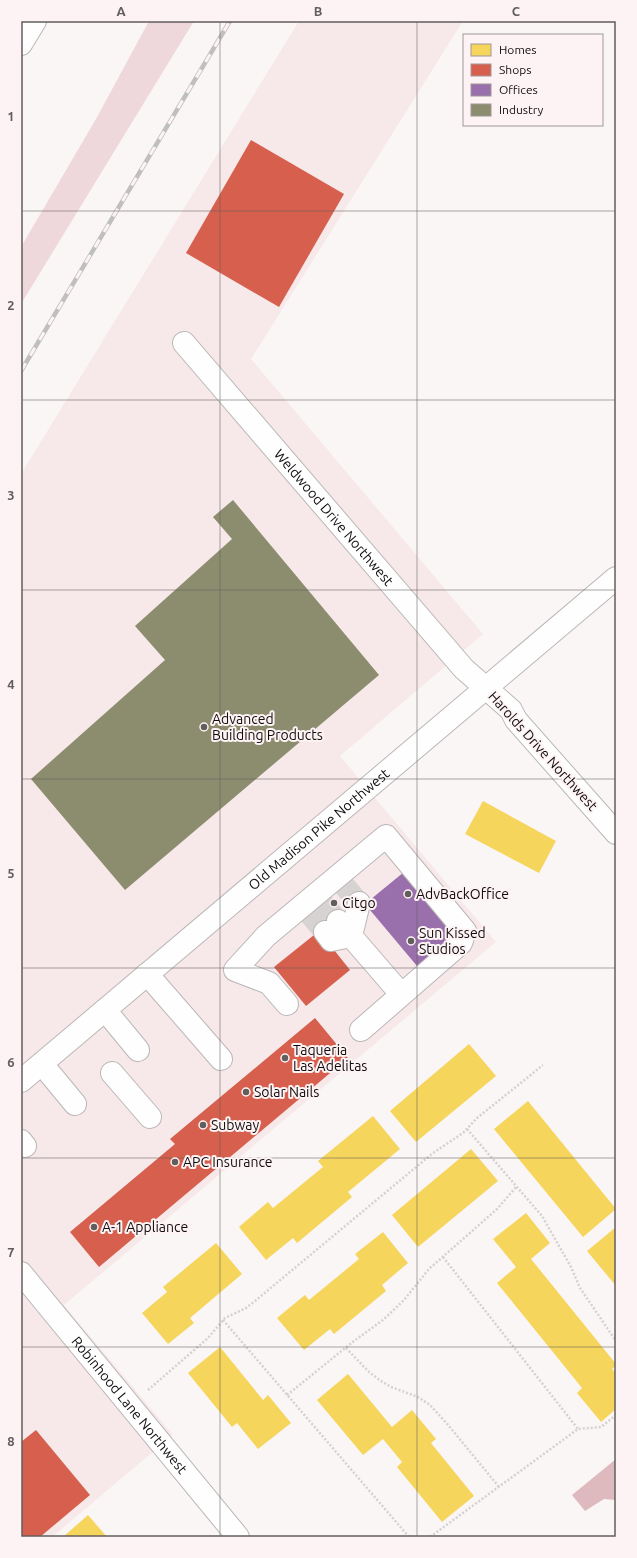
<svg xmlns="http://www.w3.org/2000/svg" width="637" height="1558" font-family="Ubuntu,sans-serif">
  <rect width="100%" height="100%" fill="#fbf6f6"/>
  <path fill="#f7e8e9" d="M299,21H463L251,359L483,634L340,756L496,942L64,1305L173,1435L52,1537H21V474Z"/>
  <path fill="#efd8db" d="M149,21H194L21,304V247L96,119Z"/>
  <path fill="#debabf" d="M616,1459V1500L604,1499L585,1511L572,1495Z"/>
  <g fill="#f6d55c">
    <path d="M483,801L556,841L539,873L465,834Z"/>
    <path d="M469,1044L496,1076L416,1142L390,1111Z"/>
    <path d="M528,1101L616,1209L583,1237L494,1129Z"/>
    <path d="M373,1116L400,1149L348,1192L352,1197L297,1243L293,1238L266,1260L239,1227L268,1202L273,1208L323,1167L318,1161Z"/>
    <path d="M471,1149L498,1181L418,1247L392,1215Z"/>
    <path d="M526,1213L550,1243L531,1259L616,1364V1366L612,1369L616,1373V1409L601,1422L577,1393L582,1388L497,1283L516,1267L493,1239Z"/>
    <path d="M616,1227V1286L587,1251Z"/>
    <path d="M383,1232L408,1263L382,1285L386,1291L334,1334L330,1329L304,1350L277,1318L305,1295L309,1300L359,1259L355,1254Z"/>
    <path d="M216,1243L242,1274L190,1318L194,1323L168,1344L142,1313L167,1292L163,1287Z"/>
    <path d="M220,1347L263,1400L268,1395L291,1423L258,1449L237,1423L232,1427L188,1373Z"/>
    <path d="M348,1374L392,1427L412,1410L436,1439L431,1443L474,1496L442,1522L397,1467L402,1462L383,1439L363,1455L317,1400Z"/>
    <path d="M88,1515L107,1537H63Z"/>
  </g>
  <g fill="#d6604d">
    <path d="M251,140L344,194L279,307L186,253Z"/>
    <path d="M319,931L350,970L306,1006L274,967Z"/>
    <path d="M315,1018L348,1058L99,1267L70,1232L175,1144L170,1139Z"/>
    <path d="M36,1430L90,1495L40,1537H21V1442Z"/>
  </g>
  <path fill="#9970ab" d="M404,872L455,933L417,966L365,904Z"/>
  <path fill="#8c8c6e" d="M233,500L379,675L125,890L31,779L165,660L135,626L232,539L213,517Z"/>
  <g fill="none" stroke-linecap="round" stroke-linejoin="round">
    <g stroke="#d8d3d3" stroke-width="22" stroke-dasharray="22 11" stroke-linecap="butt">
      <path d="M342,883L359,903"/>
      <path d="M321,901L338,921"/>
      <path d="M308,912L325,932"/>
    </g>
    <g stroke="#bbb7b7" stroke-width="24">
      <g id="minor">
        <path id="s1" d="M184,343L464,669L511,710L516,720L616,833"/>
        <path d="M338,921L401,994"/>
        <path d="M325,932L331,940L351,936L359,903"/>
        <path d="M147,974L221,1059"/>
        <path d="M287,1004L269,983L235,970L266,936L386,836L465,931L461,943L361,1030"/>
        <path d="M105,1010L138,1050"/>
        <path d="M42,1064L75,1104"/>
        <path d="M112,1073L150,1117"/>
        <path d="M21,1141L25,1146"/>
        <path id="s2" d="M21,1273L238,1537"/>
      </g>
    </g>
    <g stroke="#bbb7b7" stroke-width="24">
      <g id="major">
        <path id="s3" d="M21,1081L616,578"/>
      </g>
    </g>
    <g stroke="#bbb7b7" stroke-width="24">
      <path id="highway" d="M21,44L35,21"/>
    </g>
    <g stroke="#d3d1d1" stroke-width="2.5" stroke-dasharray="2 2" stroke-linecap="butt">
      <path d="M467,1129L542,1216L571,1267L580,1288L616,1341"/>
      <path d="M443,1257L578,1429"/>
      <path d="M223,1320L409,1537"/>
      <path d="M346,1348L369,1372L381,1381L391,1387L418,1397L430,1405L449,1426L499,1487"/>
      <path d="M148,1390L208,1338L225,1318L246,1308L255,1301L433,1153L463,1133L477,1118L543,1065"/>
      <path d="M287,1395L354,1341L383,1320L404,1300L429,1269L497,1209L517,1186"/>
      <path d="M430,1537L578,1429L601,1427L616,1415"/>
    </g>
    <use href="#minor" stroke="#fefefe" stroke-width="22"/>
    <use href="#major" stroke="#fefefe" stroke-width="22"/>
    <use href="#highway" stroke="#fefefe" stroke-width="22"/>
    <g stroke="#c0bfbf" stroke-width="4.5">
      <path id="rail" d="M21,371L230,21"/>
    </g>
    <use href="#rail" stroke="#fef3f4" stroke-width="3" stroke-dasharray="9" stroke-linecap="butt"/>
  </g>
  <path fill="none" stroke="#625e5e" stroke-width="1" stroke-opacity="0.55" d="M220,21V1537M417,21V1537M21,211H616M21,400H616M21,590H616M21,779H616M21,968H616M21,1158H616M21,1347H616"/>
  <g fill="#625e5e" stroke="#fef3f4" stroke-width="1.5">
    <circle cx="204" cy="727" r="4"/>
    <circle cx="408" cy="894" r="4"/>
    <circle cx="334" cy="903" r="4"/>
    <circle cx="411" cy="941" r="4"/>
    <circle cx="285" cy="1058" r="4"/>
    <circle cx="246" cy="1092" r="4"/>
    <circle cx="203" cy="1125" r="4"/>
    <circle cx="175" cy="1162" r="4"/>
    <circle cx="94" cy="1227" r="4"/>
  </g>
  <g text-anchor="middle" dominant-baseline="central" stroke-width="4" stroke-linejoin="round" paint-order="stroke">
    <g font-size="14" fill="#100c0c" stroke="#fef3f4">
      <text stroke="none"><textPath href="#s1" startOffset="230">Weldwood Drive Northwest</textPath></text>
      <text transform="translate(543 751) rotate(48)">Harolds Drive Northwest</text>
      <text stroke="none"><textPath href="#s3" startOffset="390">Old Madison Pike Northwest</textPath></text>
      <text stroke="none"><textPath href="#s2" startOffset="171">Robinhood Lane Northwest</textPath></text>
    </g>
    <g font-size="14" fill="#100c0c" stroke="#fef3f4" text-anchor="start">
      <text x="212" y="719">Advanced<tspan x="212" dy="16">Building Products</tspan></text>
      <text x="416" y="894">AdvBackOffice</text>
      <text x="342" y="903">Citgo</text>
      <text x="419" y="933">Sun Kissed<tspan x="419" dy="16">Studios</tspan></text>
      <text x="293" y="1050">Taqueria<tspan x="293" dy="16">Las Adelitas</tspan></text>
      <text x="254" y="1092">Solar Nails</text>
      <text x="211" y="1125">Subway</text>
      <text x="183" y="1162">APC Insurance</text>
      <text x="102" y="1227">A-1 Appliance</text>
    </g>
  </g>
  <rect width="637" height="1558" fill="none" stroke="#fef3f4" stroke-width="44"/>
  <rect x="463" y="34" width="140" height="92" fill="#fef3f4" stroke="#9f9797"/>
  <rect x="471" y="44" width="20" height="12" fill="#f6d55c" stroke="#9f9797"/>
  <text x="499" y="54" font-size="12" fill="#100c0c">Homes</text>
  <rect x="471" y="64" width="20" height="12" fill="#d6604d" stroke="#9f9797"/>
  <text x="499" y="74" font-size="12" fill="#100c0c">Shops</text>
  <rect x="471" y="84" width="20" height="12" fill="#9970ab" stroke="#9f9797"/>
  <text x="499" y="94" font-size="12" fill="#100c0c">Offices</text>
  <rect x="471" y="104" width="20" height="12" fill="#8c8c6e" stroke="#9f9797"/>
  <text x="499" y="114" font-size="12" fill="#100c0c">Industry</text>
  <rect x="22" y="22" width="593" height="1514" fill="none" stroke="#625e5e" stroke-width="1.5"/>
  <g font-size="13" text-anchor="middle" font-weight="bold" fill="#625e5e">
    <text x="121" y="16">A</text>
    <text x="318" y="16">B</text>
    <text x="516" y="16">C</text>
    <text x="11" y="121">1</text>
    <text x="11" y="310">2</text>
    <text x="11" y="500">3</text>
    <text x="11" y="689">4</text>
    <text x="11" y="878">5</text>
    <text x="11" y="1067">6</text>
    <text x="11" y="1257">7</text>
    <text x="11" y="1446">8</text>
  </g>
</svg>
